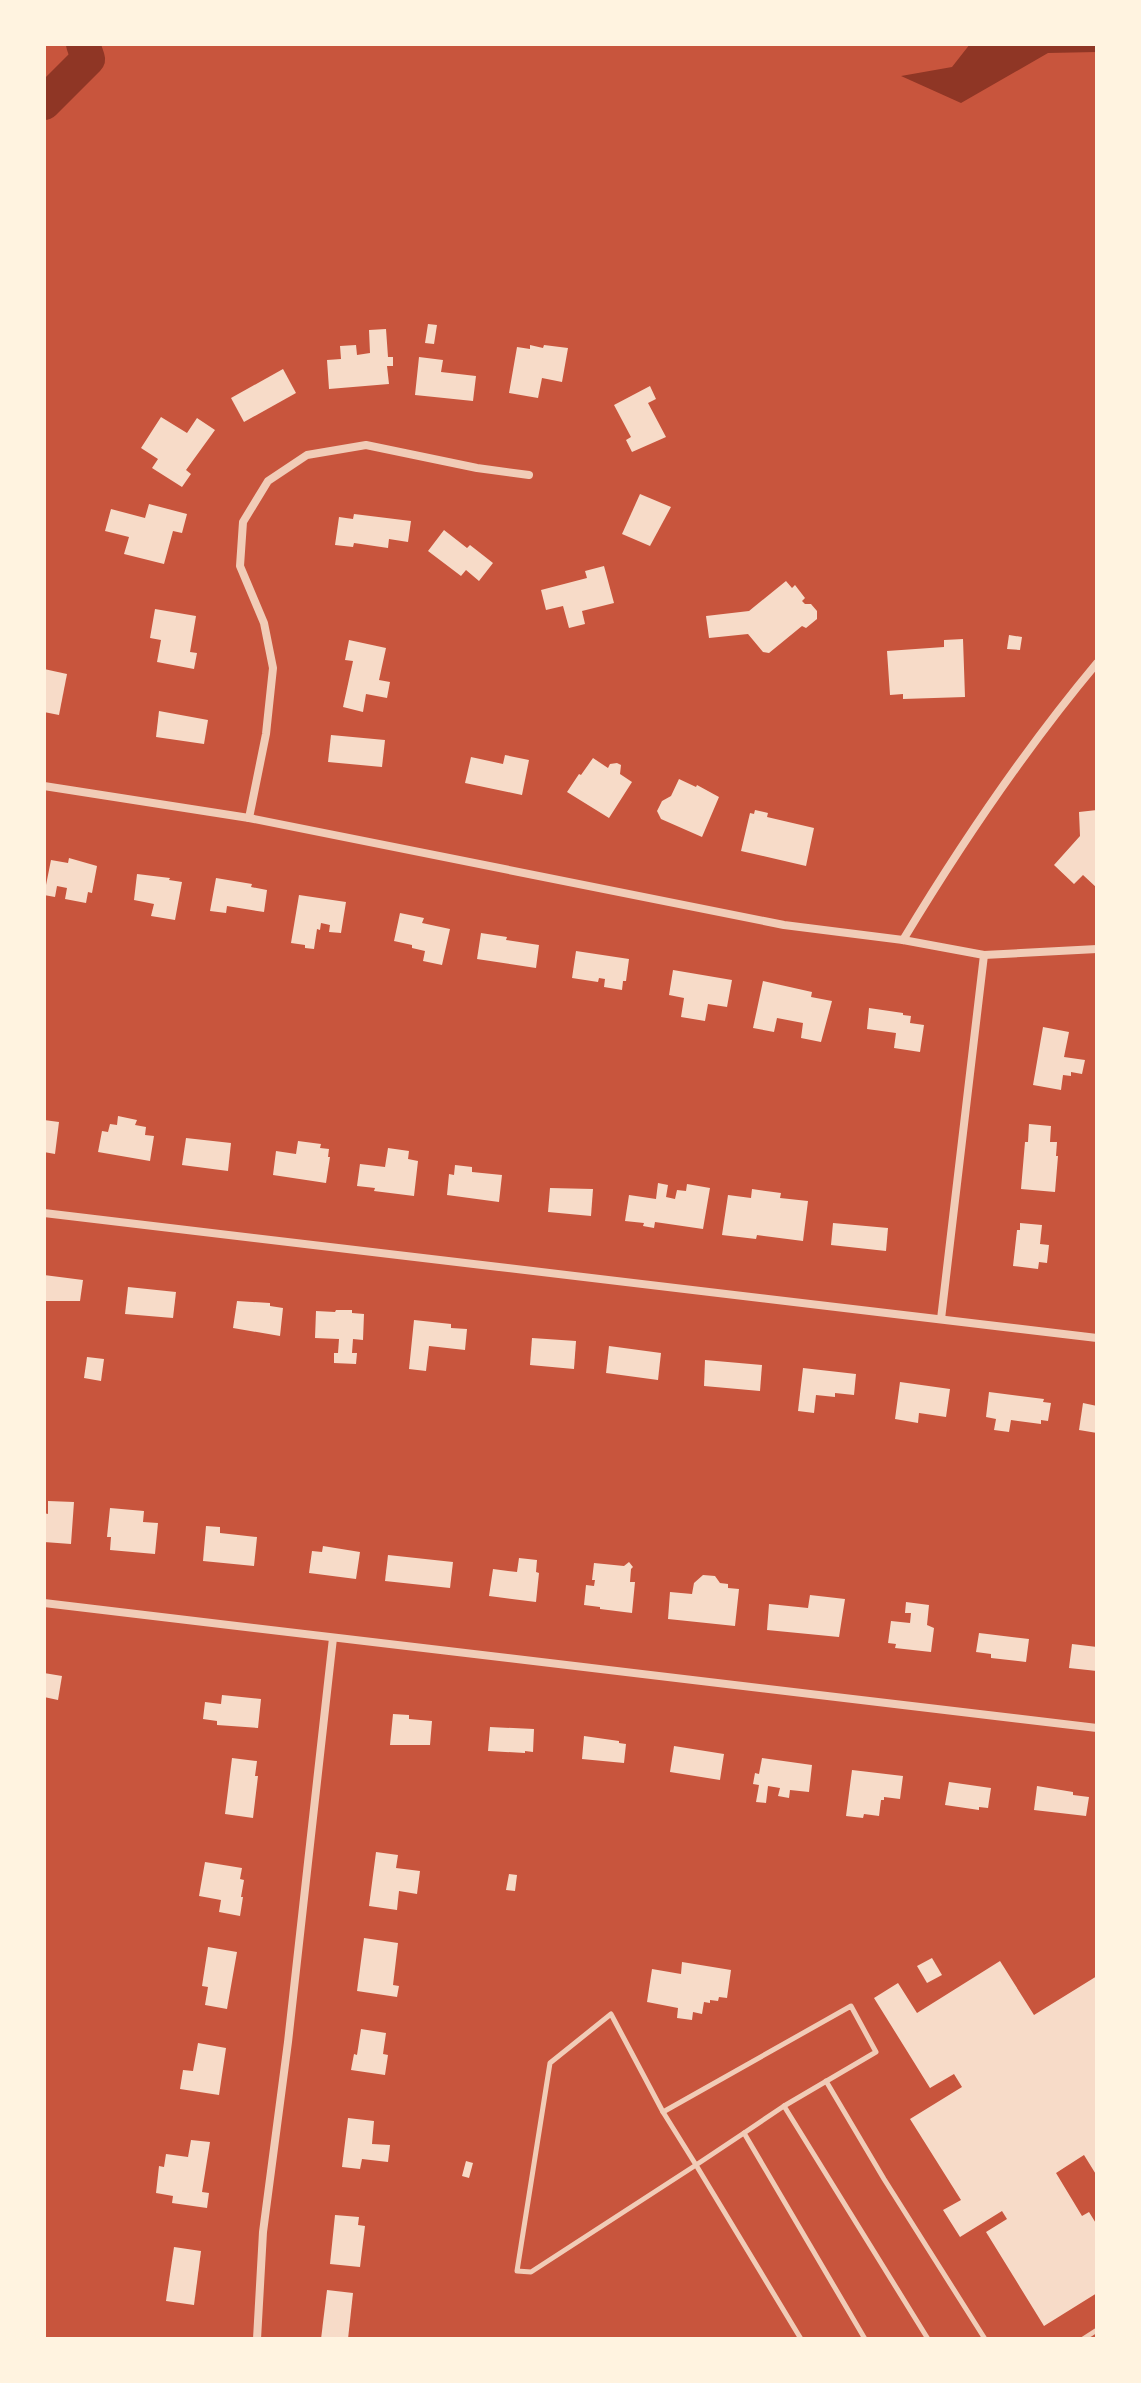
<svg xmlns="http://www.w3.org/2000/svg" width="1141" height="2383" font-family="Barlow,sans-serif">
  <rect width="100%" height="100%" fill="#c8553d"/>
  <path fill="#8f3625" d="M970,44H1097V52L1048,53L961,103L901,76L952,67Z"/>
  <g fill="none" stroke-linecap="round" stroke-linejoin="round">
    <path stroke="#8f3625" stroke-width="34" d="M44,103L88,59L83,44"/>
  </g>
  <g fill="#f7dbc8">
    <path d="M428,324L437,325L434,344L425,343Z"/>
    <path d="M386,329L388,357H393V366H387L389,384L329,389L327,360L341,359L340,346L356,345L357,355L370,353L369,330Z"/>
    <path d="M530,345L543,348L544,345L568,348L562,382L542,378L538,398L509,393L517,347L530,349Z"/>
    <path d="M419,357L443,360L441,372L476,376L473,401L415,395Z"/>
    <path d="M283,369L296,393L244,422L231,398Z"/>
    <path d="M650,386L656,399L648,403L666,437L632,452L626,440L631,437L614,405Z"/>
    <path d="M161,417L187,433L197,418L215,430L186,470L191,474L182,487L152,468L158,459L141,448Z"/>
    <path d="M640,494L671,507L650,546L622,534Z"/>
    <path d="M149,504L187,514L182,533L173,531L164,564L124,554L129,537L105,531L111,509L145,518Z"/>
    <path d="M354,514L411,521L408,542L389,539L388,548L354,543L353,547L335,545L339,517L353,519Z"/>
    <path d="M444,530L467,548L470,545L493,563L479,581L466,570L461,576L428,551Z"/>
    <path d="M604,566L614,603L582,611L585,624L569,628L563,606L546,610L541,590L587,578L585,571Z"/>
    <path d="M786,581L792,588L795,585L805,598L802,601L805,604H811L817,611V619L806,628L802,626L769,653L763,652L748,634L709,638L706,616L749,611Z"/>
    <path d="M155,609L196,616L190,652L197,653L194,669L157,662L161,640L150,638Z"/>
    <path d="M1009,635L1022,637L1020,650L1007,649Z"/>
    <path d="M963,639L965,697L903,699V694L890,695L887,651L944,647V640Z"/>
    <path d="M349,640L386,648L379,680L390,682L387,698L366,694L363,712L343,707L353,661L345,660Z"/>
    <path d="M44,669L67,674L59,715L44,712Z"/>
    <path d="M159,711L208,720L204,744L156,737Z"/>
    <path d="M331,735L385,740L382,767L328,762Z"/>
    <path d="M505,755L529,760L522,795L465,783L471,757L503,764Z"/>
    <path d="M593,758L608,768L610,764L617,763L621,765L620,774L632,782L609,818L567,792L579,774L581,775Z"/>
    <path d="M679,779L696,787L697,785L719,797L702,837L661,819L657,811L662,801L671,796Z"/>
    <path d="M755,810L768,813L767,817L814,828L806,866L741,851L750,813L754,814Z"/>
    <path d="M1097,810L1096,861L1097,888L1083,875L1074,884L1054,865L1080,836L1079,812Z"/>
    <path d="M69,858L97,866L92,893L88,892L86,903L65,899L67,888L57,886L55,897L44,895L51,860L68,863Z"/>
    <path d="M137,874L170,878L169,880L182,882L175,920L151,916L154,904L134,900Z"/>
    <path d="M216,878L252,884L251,887L267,890L264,912L227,906L226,913L210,911Z"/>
    <path d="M299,895L346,902L341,933L329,932L330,925L321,923L320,930L317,929L314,949L305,948V945L291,943Z"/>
    <path d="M400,913L424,918L422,923L450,929L442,965L423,961L425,951L412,948V945L394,941Z"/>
    <path d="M481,933L507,937L506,940L539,945L536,968L477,959Z"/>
    <path d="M576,951L629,959L626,981H623L622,990L604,987L605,979L599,978L598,982L572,978Z"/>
    <path d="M673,970L732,980L727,1007L708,1004L705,1021L681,1017L684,998L669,995Z"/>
    <path d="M763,981L812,992L811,997L832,1001L821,1042L801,1038L803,1023L777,1018L774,1032L753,1028Z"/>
    <path d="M869,1008L903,1013V1015L911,1016L910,1023L924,1025L920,1052L894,1048L896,1033L867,1029Z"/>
    <path d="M1043,1027L1069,1032L1064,1057L1085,1060L1082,1074L1071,1072V1076L1063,1075L1061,1090L1033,1085Z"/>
    <path d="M118,1116L137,1120L135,1125L146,1127L145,1135L154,1136L150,1161L98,1152L102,1131L108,1132L110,1124L117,1125Z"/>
    <path d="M44,1120L59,1122L55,1154L44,1152Z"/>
    <path d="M1029,1124L1051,1126L1050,1142H1057L1056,1156H1058L1055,1192L1021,1189L1025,1142H1028Z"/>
    <path d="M186,1138L231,1143L228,1171L182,1165Z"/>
    <path d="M298,1141L321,1144L320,1148L329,1149L328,1157H330L326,1183L273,1175L276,1151L296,1154Z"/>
    <path d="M388,1148L409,1151L408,1159L418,1161L414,1196L374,1191L375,1188L357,1186L360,1164L385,1167Z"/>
    <path d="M455,1165L472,1167V1172L502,1175L499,1202L447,1195L449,1174L454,1175Z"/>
    <path d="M658,1183L668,1185L666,1197L675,1199L677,1190L686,1191L687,1184L710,1188L703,1229L655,1222L654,1228L643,1226L644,1223L625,1221L629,1195L656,1199Z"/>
    <path d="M550,1188L593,1189L591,1216L548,1212Z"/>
    <path d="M752,1189L781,1193L780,1198L808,1201L803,1241L757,1235L756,1239L722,1235L728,1195L751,1198Z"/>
    <path d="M833,1223L888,1228L886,1251L831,1245Z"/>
    <path d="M1020,1223L1042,1225L1040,1244L1049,1245L1047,1263L1039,1262L1038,1269L1013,1266L1017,1230H1020Z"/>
    <path d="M44,1275L83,1280L80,1301H44Z"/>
    <path d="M128,1287L176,1292L173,1318L125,1314Z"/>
    <path d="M237,1301L270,1303V1306L283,1308L280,1336L233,1328Z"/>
    <path d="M336,1310H352V1313L364,1314L363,1340L353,1339L352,1353H357L356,1364L334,1363V1353H338L339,1339L315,1338L316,1311L335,1312Z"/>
    <path d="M414,1320L451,1324V1328L467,1329L465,1350L429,1346L426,1371L409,1369Z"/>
    <path d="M532,1338L576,1341L574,1369L530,1365Z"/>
    <path d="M609,1346L661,1353L658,1380L606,1373Z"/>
    <path d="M87,1357L104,1359L101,1381L84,1378Z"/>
    <path d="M705,1360L762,1365L760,1391L704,1386Z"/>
    <path d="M803,1368L856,1374L854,1395L835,1393V1397L816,1395L814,1413L798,1411Z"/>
    <path d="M900,1382L950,1389L946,1417L919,1413L918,1423L895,1419Z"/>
    <path d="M989,1392L1044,1399L1043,1402L1051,1403L1048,1421L1041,1420V1424L1011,1420L1009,1432L994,1430L996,1419L986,1417Z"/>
    <path d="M1083,1403L1097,1406V1433L1079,1430Z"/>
    <path d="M48,1501L74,1502L71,1544L44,1542V1513L48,1514Z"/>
    <path d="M110,1508L144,1511L143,1522L158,1523L155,1554L110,1550L111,1537H107Z"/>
    <path d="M206,1526L220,1527V1533L257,1537L254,1566L203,1561Z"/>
    <path d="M323,1546L360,1552L356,1579L309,1573L312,1551L322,1552Z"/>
    <path d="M388,1555L453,1562L450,1588L385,1581Z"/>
    <path d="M519,1558L537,1560L536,1572L539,1573L536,1602L489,1596L493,1569L517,1572Z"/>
    <path d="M629,1562L633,1567L631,1569L630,1582H635L632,1613L600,1609V1607L584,1605L586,1585L594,1586L595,1580H592L594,1563L624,1566Z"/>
    <path d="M703,1575L715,1576L720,1583L728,1584V1588L739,1589L735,1626L668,1619L670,1592L692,1594L694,1583Z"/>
    <path d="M810,1595L845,1599L839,1637L767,1630L769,1604L808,1608Z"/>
    <path d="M906,1602L929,1605L927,1625L934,1628L931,1652L895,1648L896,1644L888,1643L891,1621L910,1623L911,1613H905Z"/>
    <path d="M979,1633L1029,1639L1026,1662L991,1658V1654L976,1652Z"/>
    <path d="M1072,1644L1097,1647V1671L1069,1668Z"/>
    <path d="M44,1673L62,1676L58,1700L44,1697Z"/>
    <path d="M222,1695L261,1699L258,1728L217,1725V1721L203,1719L205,1702L221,1704Z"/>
    <path d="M393,1714L409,1715V1719L432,1721L430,1745H390Z"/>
    <path d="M490,1727L534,1729L533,1752L525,1751V1753L488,1751Z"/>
    <path d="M584,1736L619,1741V1743L626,1744L624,1763L582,1759Z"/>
    <path d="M674,1746L724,1754L720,1780L670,1772Z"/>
    <path d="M232,1758L257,1761L255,1776H258L253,1818L225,1814Z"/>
    <path d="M762,1758L812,1765L809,1792L790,1790L789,1798L778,1796L780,1788L768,1786L766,1803L756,1802L759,1785L753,1784L755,1773L759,1774Z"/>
    <path d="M852,1770L903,1776L900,1799L884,1797V1800H881L879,1816L864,1814L863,1818L846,1816Z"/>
    <path d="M949,1782L991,1788L988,1808L979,1807V1810L945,1805Z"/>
    <path d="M1037,1786L1073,1792V1795L1089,1797L1086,1816L1034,1810Z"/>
    <path d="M376,1852L398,1855L396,1868L420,1871L417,1894L399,1891L397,1910L369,1906Z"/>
    <path d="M205,1862L242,1868L240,1879L244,1880L241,1897H243L240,1916L219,1912L221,1900L199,1896Z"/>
    <path d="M509,1874L517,1875L515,1891L506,1890Z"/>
    <path d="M364,1938L398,1943L393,1985L399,1986L397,1997L357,1991Z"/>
    <path d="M208,1947L237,1952L227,2009L205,2005L208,1987L202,1986Z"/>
    <path d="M932,1958L942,1975L927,1983L917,1966Z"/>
    <path d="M1000,1961L1034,2015L1097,1976V2176L1084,2155L1056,2173L1082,2216L1089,2212L1097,2225V2293L1044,2326L986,2232L1007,2219L1002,2211L960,2237L943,2210L961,2200L910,2119L962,2087L954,2074L930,2088L874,1998L898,1983L917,2013Z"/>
    <path d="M682,1962L731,1970L727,1998L719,1997L718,2001L710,2000V2003L704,2002L702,2014L693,2012L692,2020L677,2018L678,2008L647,2002L652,1969L681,1974Z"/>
    <path d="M361,2029L386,2033L383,2054L388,2055L385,2075L351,2070L354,2054L357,2055Z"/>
    <path d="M198,2043L226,2048L219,2095L180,2089L183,2070L193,2071Z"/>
    <path d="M348,2118L374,2121L372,2144L390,2145L388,2162L362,2159L360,2169L342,2167Z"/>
    <path d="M191,2140L210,2142L202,2192L209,2193L207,2208L172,2203L173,2196L156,2193L159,2166L164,2167L166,2154L188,2157Z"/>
    <path d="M466,2161L473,2163L469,2178L462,2176Z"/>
    <path d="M335,2215L359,2217L358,2225L365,2226L360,2267L330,2264Z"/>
    <path d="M174,2247L201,2251L194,2305L166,2301Z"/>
    <path d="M327,2290L353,2293L348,2339H321Z"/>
  </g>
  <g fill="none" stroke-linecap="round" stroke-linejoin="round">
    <g stroke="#f1ccb7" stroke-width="5">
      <path d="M826,2081L884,2179L985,2339"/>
      <path d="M663,2112L696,2165L744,2133L865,2339"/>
      <path d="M744,2133L784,2106"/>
      <path d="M801,2339L696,2165L531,2272L517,2271L550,2063L611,2014L663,2112L851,2006L876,2052L784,2106L928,2339"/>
      <path d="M1083,2339L1097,2330"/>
    </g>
    <g stroke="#f1ccb7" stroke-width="8">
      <path d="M44,786L249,818L784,925L903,940L984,955L1097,949"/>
      <path d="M249,818L266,734L273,668L264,623L240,566L243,522L268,481L307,455L366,445L477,468L529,475"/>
      <path d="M903,940C961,844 1025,749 1097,663"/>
      <path d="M44,1213L1097,1338"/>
      <path d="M941,1319L984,955"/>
      <path d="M44,1603L1097,1728"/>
      <path d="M257,2339L263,2232L288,2042L333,1638"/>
    </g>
  </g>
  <rect width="1141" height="2383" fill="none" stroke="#fff3e0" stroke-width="92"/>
</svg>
